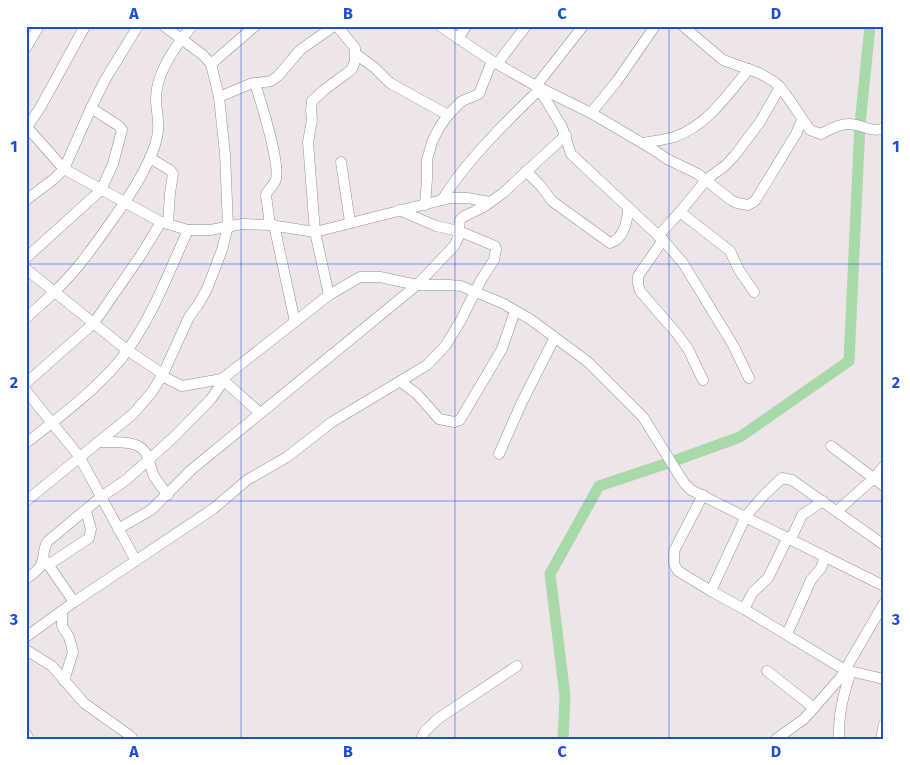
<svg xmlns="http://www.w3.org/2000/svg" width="910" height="765" font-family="'Fira Sans',sans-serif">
  <rect width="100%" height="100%" fill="#eee5ea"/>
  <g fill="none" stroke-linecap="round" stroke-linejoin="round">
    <path stroke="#a8d9a8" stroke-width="11" d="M563,739L565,696L550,574L599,486L671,462L740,437L849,361L860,124L870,26"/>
    <g stroke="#929292" stroke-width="11">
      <g id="minor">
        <path d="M440,26L492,61L536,86L591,113L654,150L667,159L698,174L731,200L737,203L748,205L755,201L796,134L802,120"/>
        <path d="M583,26L536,86L546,100L562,127L571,154L663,240L683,263L733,345L749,378"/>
        <path d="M683,26L723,60L759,73L773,81L780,87L789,99L810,130L821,134C829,130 838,124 848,124C860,123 873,134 884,128"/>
        <path d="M458,39L466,26"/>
        <path d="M26,48L39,26"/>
        <path d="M356,54L375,68L390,83L448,115"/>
        <path d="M211,64L255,26"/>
        <path d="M497,64L526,26"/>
        <path d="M255,83C261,103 280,161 276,179C274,186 268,189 266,195L270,225"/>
        <path d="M219,97L250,84L271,81L278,76L300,50L334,26"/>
        <path d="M591,113L617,81L655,26"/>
        <path d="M26,126L64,169L161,222L188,230H210L242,224L270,225L315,232L450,198H467L490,202"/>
        <path d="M27,127L40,108L85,26"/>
        <path d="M643,143C653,141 664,140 674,137C707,126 727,95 749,69"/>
        <path d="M150,158L170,170L173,174L170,193L168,224"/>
        <path d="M341,162L350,222"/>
        <path d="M526,171L540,185L552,201L610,243C624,239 628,220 628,207"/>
        <path d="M26,200L54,179L64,169L91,108L105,80L138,26"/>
        <path d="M442,200C466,161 506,122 539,90"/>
        <path d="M425,205L427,179V160L432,142L439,128L448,115L462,101L479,94L492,61"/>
        <path d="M680,212L730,251L739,270L754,292"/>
        <path d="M274,225L295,322"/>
        <path d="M658,236L680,212L707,179L726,165L735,155L760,122L780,87"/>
        <path d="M663,240L638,276V284L640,291L678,335L688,349L703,380"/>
        <path d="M26,258L101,190L113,164L122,130L119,126L91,108"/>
        <path d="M26,269L127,350L163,374"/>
        <path d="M329,295L315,232L308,142L312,120L311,110L312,101L324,90L347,73L352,69L355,61V48L337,26"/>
        <path d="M26,318C45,301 64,284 80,264C96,244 110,223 125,202C137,184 148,166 155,145C161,127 157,118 156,100C155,74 176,45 192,26"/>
        <path d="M162,376L182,386L222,379L260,413"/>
        <path d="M401,382L417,394L439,419L454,422L460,420L502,349L515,311"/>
        <path d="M26,383L94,323L141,255L161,222"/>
        <path d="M26,391L79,456L136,561"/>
        <path d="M98,442C109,442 122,441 133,444C151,449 148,464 154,476C158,483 163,489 168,495"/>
        <path d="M26,443C57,419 96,390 121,359C151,321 168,274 188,230"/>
        <path d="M831,446L884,486"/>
        <path d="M499,454L522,402L555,337"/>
        <path d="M703,495L674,551V564L678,571L711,591L744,609L845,670L884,679"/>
        <path d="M26,501L133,414L152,392L163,374L189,317L198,305L207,289L222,250L228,226L225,154L219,97L211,64L203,55L164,26"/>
        <path d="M837,511L873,479L884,466"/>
        <path d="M118,529L151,510L191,470L417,285L454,246L458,238L460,220L463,217L485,206L503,193L566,135"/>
        <path d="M791,539L802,515L823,501"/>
        <path d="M45,560L74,602"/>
        <path d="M48,565L89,538L91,529L86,511"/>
        <path d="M26,579C31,575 38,571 41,565C45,557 42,549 48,541L101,497L126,480L175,436L211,399L220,386L222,379L329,295L360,277H380L417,285H449L461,286L502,303L530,319L588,362L643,417L679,475L685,484L691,490L884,586"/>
        <path d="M711,591L746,516L765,494L782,478L792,480L884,545"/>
        <path d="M744,609L753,592L768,578L788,537"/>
        <path d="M62,611V626L69,637L73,652L64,681"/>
        <path d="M787,634L811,580L821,568L825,557"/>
        <path d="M26,637L74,602L213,509L247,480L287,457L332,422L427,365L446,345L461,320L481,280L494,260L496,249L495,246L459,231L436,226L399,210"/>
        <path d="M26,650L52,666L84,703L129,735L133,739"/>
        <path d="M767,671L814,708"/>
        <path d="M26,734L29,739"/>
        <path d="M421,739L425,731L439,718L517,666"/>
        <path d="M776,739L804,719L841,677L884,603"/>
        <path d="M839,739C838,715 843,694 851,672"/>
        <path d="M881,739L884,724"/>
      </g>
    </g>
    <use href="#minor" stroke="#fff" stroke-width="10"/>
  </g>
  <path fill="none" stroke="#1d4ed8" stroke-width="1" stroke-opacity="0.55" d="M241,26V739M455,26V739M669,26V739M26,264H884M26,501H884"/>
  <rect width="910" height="765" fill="none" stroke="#ffffff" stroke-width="55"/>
  <rect x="28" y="28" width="854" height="710" fill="none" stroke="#1d4ed8" stroke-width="2"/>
  <g font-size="16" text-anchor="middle" font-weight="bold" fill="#1d4ed8">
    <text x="134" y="19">A</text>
    <text x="348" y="19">B</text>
    <text x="562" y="19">C</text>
    <text x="776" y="19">D</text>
    <text x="14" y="152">1</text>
    <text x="896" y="152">1</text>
    <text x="14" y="388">2</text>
    <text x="896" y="388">2</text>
    <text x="14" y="625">3</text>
    <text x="896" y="625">3</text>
    <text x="134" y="757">A</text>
    <text x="348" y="757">B</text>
    <text x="562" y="757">C</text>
    <text x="776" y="757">D</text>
  </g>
</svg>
